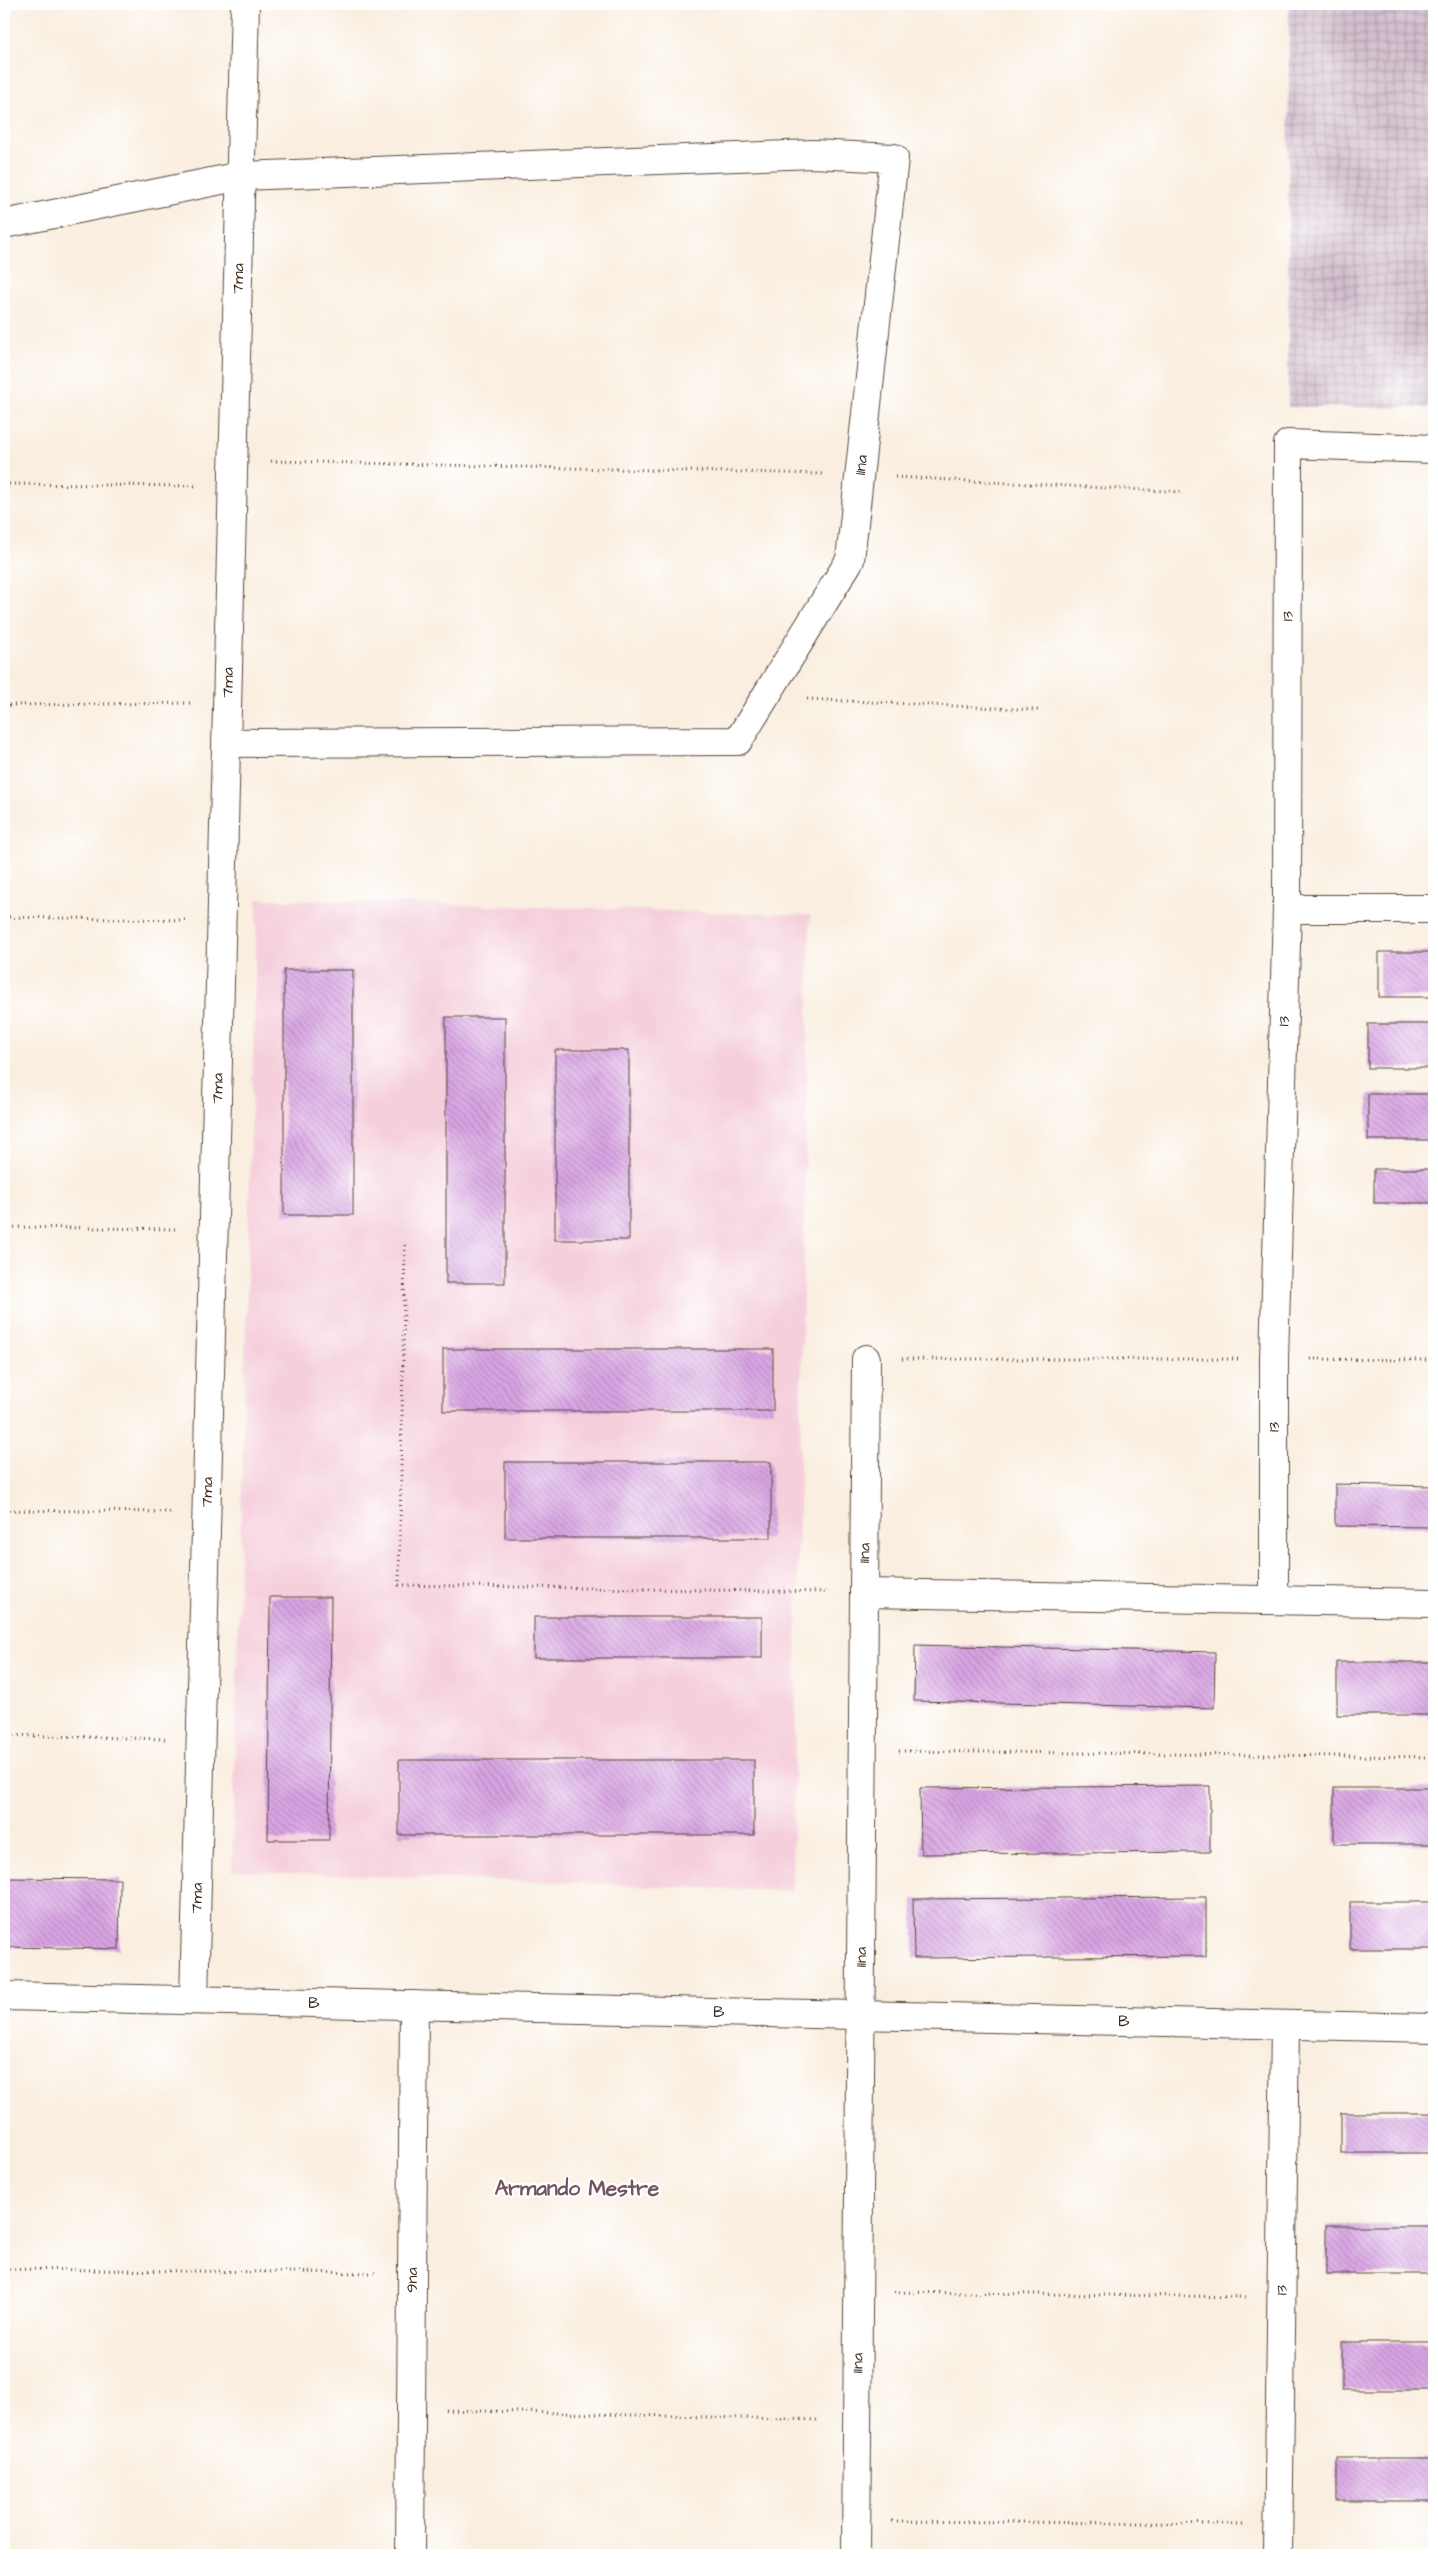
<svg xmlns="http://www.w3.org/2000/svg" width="1438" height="2559" font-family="'Architects Daughter',sans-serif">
  <defs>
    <pattern id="industrial-grid" width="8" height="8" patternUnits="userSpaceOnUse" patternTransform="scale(1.25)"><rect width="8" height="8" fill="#d1bdcc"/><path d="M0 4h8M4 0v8" fill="none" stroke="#ab9aa5"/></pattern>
    <pattern id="building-back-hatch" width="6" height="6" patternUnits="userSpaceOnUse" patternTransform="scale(1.25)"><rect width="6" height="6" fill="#d9a4e4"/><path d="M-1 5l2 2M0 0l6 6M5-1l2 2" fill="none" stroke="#b186b8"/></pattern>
  </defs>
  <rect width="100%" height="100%" fill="#fff"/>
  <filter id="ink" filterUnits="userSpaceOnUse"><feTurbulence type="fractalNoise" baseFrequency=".02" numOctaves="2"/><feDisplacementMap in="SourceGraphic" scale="10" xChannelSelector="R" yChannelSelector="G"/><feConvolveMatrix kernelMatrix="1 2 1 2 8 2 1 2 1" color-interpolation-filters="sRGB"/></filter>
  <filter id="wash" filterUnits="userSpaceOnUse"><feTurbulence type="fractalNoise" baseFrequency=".0096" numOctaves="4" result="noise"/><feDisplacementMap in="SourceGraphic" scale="20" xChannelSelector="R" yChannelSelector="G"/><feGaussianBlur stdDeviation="1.12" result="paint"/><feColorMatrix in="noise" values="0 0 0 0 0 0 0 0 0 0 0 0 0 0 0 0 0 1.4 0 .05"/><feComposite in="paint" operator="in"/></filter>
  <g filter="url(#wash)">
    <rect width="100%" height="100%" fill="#f9eedf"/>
    <path fill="#f5cfdb" d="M257,899L810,915L792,1891L232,1871Z"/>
    <path fill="url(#industrial-grid)" d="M1289,4H1434V408L1288,407Z"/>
    <g id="blocks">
      <g fill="url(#building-back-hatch)">
        <rect x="1379" y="952" width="55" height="45"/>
        <rect x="284" y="970" width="69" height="245"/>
        <rect x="446" y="1017" width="59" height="266"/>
        <rect x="1368" y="1024" width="66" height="44"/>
        <rect x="555" y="1050" width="74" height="190"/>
        <rect x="1368" y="1094" width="64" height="46"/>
        <rect x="1374" y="1169" width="60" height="34"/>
        <rect x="443" y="1349" width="330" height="62"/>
        <rect x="505" y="1462" width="266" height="76"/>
        <path d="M1335,1484L1434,1486V1527L1335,1526Z"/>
        <path d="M270,1597H331L329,1840H268Z"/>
        <rect x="534" y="1617" width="228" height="41"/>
        <path d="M915,1645L1215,1652L1214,1708L914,1701Z"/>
        <rect x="1337" y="1662" width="97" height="53"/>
        <rect x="399" y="1760" width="355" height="75"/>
        <path d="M1210,1786V1852L921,1854L920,1788Z"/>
        <rect x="1334" y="1788" width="100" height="56"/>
        <path d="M4,1878L120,1879L119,1949L4,1947Z"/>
        <path d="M1206,1897V1956L914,1958L913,1899Z"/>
        <rect x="1350" y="1902" width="84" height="47"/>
        <rect x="1341" y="2113" width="93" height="40"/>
        <rect x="1326" y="2226" width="108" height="48"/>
        <rect x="1342" y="2342" width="92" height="48"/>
        <rect x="1337" y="2458" width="97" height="43"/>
      </g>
    </g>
  </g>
  <g filter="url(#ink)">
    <use href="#blocks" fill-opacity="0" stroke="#58473b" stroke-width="1"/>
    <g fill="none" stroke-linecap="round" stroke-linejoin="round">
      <g stroke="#58473b" stroke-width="30">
        <g id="street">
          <path d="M4,224L241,176L813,154L894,158L850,560L738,741L227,743"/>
          <path d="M1287,909H1434"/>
          <path d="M864,1593L1434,1603"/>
          <path id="s1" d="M1274,1600V1359L1287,909L1288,444L1434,449"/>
          <path id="s2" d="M194,2000L245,4"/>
          <path id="s3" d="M410,2555L414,2005"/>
          <path id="s4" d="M856,2555L866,1359"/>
          <path id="s5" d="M1278,2555L1285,2025"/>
        </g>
      </g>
      <g stroke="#58473b" stroke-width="30">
        <g id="secondary">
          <path id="s6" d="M4,1996L1434,2028"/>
        </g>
      </g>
      <g stroke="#58473b" stroke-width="3" stroke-dasharray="1 4" stroke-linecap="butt">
        <path d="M271,461L822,474"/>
        <path d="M895,477L1184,492"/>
        <path d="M4,484L196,486"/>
        <path d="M807,699L1039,710"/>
        <path d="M4,705L191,703"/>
        <path d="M4,917L186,920"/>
        <path d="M4,1227L178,1229"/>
        <path d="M405,1245L399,1585L829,1592"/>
        <path d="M902,1359H1239"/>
        <path d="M1310,1359L1434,1360"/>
        <path d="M4,1510L171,1512"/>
        <path d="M4,1735L166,1739"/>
        <path d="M899,1751L1434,1757"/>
        <path d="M4,2269L376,2273"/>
        <path d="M894,2292L1245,2297"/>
        <path d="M446,2410L820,2420"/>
        <path d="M892,2521L1243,2524"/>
      </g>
      <use href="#street" stroke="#fff" stroke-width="28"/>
      <use href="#secondary" stroke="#fff" stroke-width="28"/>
    </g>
  </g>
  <g text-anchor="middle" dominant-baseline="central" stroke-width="4.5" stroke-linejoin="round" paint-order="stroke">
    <g font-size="16" fill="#3b2a1e" stroke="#fff">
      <text stroke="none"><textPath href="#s2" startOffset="1722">7ma</textPath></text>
      <text transform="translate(861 465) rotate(-84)">11na</text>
      <text stroke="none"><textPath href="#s1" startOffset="984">13</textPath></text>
      <text stroke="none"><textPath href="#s2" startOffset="1318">7ma</textPath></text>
      <text stroke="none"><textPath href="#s1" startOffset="579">13</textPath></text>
      <text stroke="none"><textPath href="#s2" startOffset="912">7ma</textPath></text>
      <text transform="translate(1274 1427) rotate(-90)">13</text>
      <text stroke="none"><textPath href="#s2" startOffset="508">7ma</textPath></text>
      <text stroke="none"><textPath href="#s4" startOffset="1002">11na</textPath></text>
      <text stroke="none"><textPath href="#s2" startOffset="102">7ma</textPath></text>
      <text stroke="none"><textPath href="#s4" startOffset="598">11na</textPath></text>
      <text stroke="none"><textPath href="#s6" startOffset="310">B</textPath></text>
      <text stroke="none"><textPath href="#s6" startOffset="715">B</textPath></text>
      <text stroke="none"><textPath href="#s6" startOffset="1120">B</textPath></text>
      <text stroke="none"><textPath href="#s3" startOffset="275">9na</textPath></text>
      <text stroke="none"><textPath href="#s5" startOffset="265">13</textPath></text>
      <text stroke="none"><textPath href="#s4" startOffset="192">11na</textPath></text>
    </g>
    <g font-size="21" font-weight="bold" fill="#725563" stroke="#fff">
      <text x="577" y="2188">Armando Mestre</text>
    </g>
  </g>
  <rect width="1438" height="2559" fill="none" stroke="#fff" stroke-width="20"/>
</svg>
